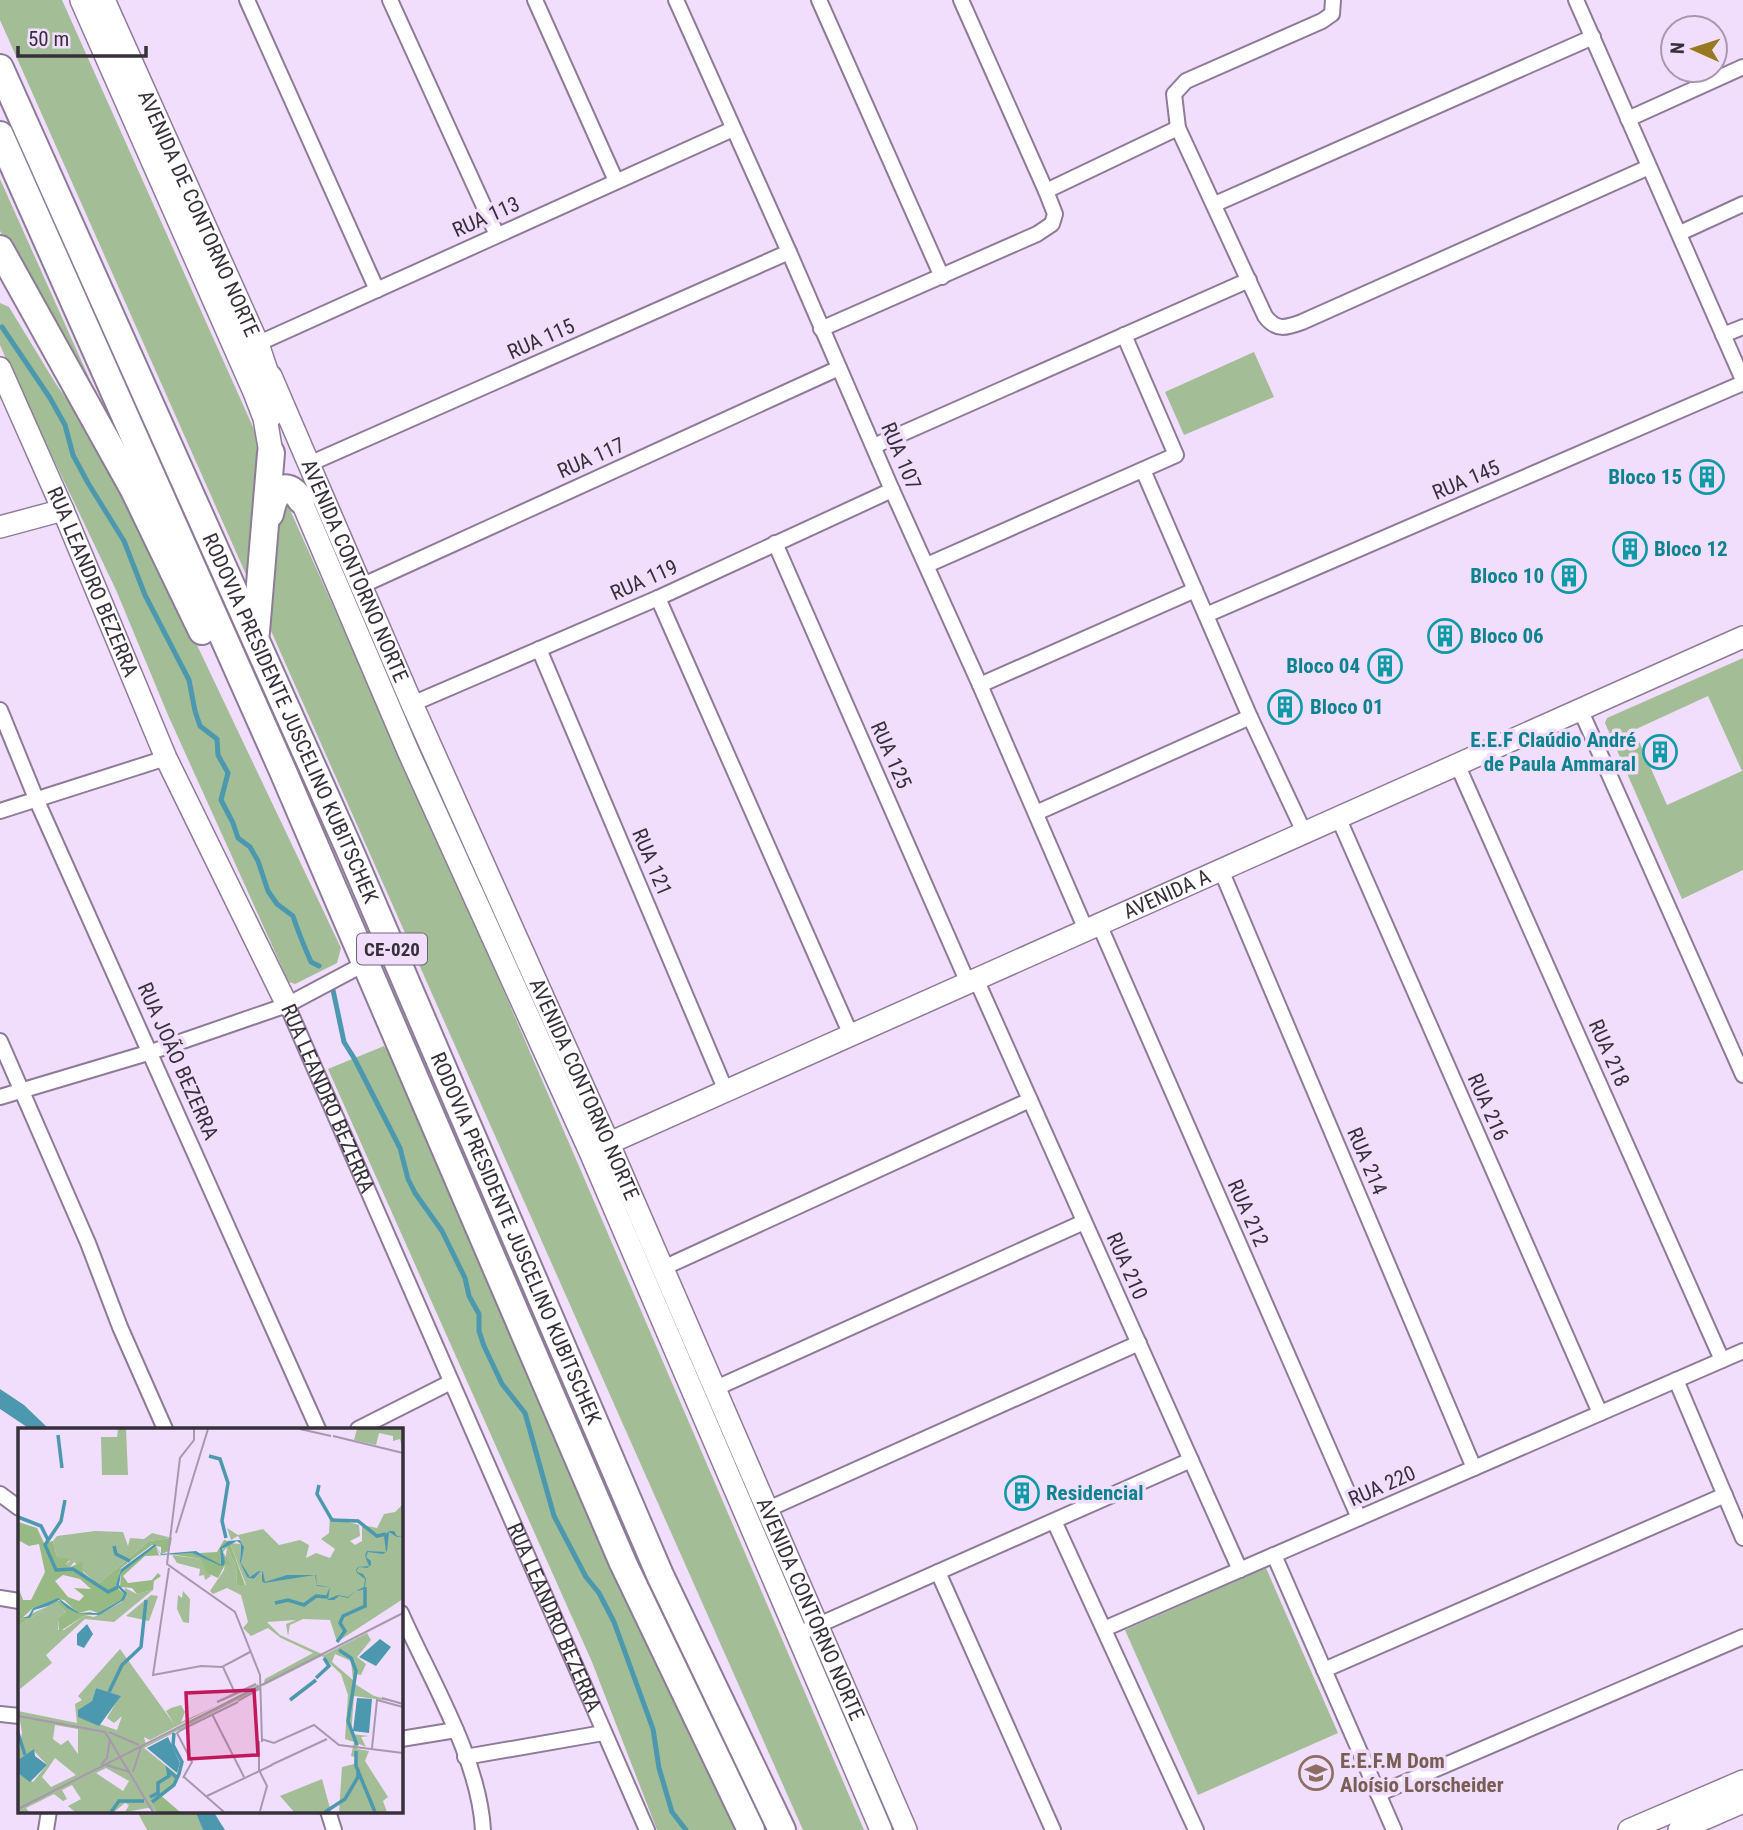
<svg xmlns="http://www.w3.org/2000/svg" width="1743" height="1830" font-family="'Roboto Condensed',sans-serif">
  <rect width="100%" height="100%" fill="#f1defc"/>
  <g fill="#a3bd97" fill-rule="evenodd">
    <path d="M0,0H62L469,910L864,1830H803L0,20Z"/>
    <path d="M0,179L103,409L98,411L0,231Z"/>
    <path d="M0,303L9,307L56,384L96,440L129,502L341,948L337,963L295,984L289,982L285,974L168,715L116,590L10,368L0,345Z"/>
    <path d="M1254,352L1274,397L1184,435L1165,392Z"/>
    <path d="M1743,658V870L1682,899L1605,723L1607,718ZM1708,696L1742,771L1667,805L1634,730Z"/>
    <path d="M384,1046L394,1061L616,1567L736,1830H657L592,1662L328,1069Z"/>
    <path d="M1266,1568L1338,1733L1198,1795L1125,1630Z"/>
    <path d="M137,1811H195L203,1830H147Z"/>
  </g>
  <g fill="#4c99af">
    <path d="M0,1389L24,1405L49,1429H30L0,1409Z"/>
    <path d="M195,1811H213L225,1830H203Z"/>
  </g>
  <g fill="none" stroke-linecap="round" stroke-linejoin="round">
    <g stroke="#4c99af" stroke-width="5">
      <path d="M2,327L50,398L65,425L73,455L88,483L124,541L145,595L189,680L195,711L200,726L217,739L218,755L228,773L221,800L233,823L238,838L250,847L258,861L268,891L277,904L293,916C298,932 304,946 311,962L319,966"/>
      <path d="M333,990L344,1042L354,1058L400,1148L408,1179L415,1193L442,1231L465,1278L469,1296L479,1314V1331L484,1346L502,1384L525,1413L554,1516L586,1577L599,1593L614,1622L653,1729L659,1768L672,1812L686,1830"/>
    </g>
    <g stroke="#8d7c97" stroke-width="18">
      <g id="street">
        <path d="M247,0L377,290"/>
        <path d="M390,0L497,235"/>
        <path d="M535,0L616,181"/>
        <path d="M676,0L789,252L892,490L980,685L1086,930"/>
        <path d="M819,0L942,277"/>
        <path d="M1333,0L1332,14L1322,21L1186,81L1174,94L1178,128L1265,316C1276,331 1286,328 1302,322L1649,167"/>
        <path d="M1576,0L1743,380"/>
        <path d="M1628,119L1743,67"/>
        <path d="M1046,191L1178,128"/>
        <path d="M1215,204L1593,37"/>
        <path d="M1680,233L1743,204"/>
        <path d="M821,329L1037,234L1052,224L1055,214L1046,191L961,0"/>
        <path d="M1723,335L1743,327"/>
        <path d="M257,344L733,129"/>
        <path d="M874,446L1249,280"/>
        <path d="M309,464L789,252"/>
        <path d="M1143,470L1250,717L1304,832"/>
        <path d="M775,543L968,983"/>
        <path d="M927,565L1176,455L1124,335"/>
        <path d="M361,586L839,368"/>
        <path d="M658,598L851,1035"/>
        <path d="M1206,615L1743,383"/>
        <path d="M539,649L726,1091"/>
        <path d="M980,685L1195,590"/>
        <path d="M412,704L658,598L892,490"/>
        <path d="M1580,709L1743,1075"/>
        <path d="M0,710L37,801L318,1429"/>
        <path d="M1457,764L1722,1360"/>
        <path d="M0,811L166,758"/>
        <path d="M1036,813L1250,717"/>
        <path d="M1338,817L1600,1413"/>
        <path d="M1221,870L1474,1468"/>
        <path d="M1099,924L1359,1518"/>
        <path d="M976,979L1240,1570"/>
        <path id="s1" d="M287,1005L647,1830"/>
        <path d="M0,1041L88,1243L120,1327L165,1429"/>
        <path d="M0,1097L151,1052L287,1005L366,963"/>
        <path d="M663,1268L1030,1100"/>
        <path d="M1676,1380L1743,1538"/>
        <path d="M714,1389L1084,1222"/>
        <path d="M358,1429L451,1382"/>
        <path d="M0,1494L19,1508"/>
        <path d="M766,1510L1139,1343"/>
        <path d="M1054,1521L1196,1830"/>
        <path d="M1274,1555L1394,1830"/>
        <path d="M938,1572L1053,1830"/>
        <path d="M0,1598L19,1601"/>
        <path d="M401,1613C430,1679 479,1758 483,1830"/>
        <path d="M1104,1629L1743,1351"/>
        <path d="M796,1635L1191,1460"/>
        <path d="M1324,1670L1725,1495"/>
        <path d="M0,1714L19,1716"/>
        <path d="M401,1739L456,1730"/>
        <path d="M465,1757L603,1733"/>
        <path d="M1378,1794L1743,1637"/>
        <path d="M328,1811L334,1830"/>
        <path d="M46,1830L49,1811"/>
      </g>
    </g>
    <g stroke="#8d7c97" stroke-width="24">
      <g id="secondary">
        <path id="s2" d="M0,368L63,510L166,758L287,1005"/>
        <path id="s3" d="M271,376L412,704L609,1144L906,1830"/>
        <path d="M301,500L408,751L590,1152L881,1830"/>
        <path d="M0,527L63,510"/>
        <path id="s4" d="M598,1148L1743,637"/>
        <path d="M1629,1830L1743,1781"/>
        <path d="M1679,1830L1743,1802"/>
      </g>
    </g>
    <g stroke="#8d7c97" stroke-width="26">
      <g id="primary">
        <path d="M82,0L255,392L265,418L271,453"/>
        <path id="s5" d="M103,0L257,344L268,377L271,415"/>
      </g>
    </g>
    <g stroke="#8d7c97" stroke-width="30">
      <g id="highway">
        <path id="s6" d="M0,68L350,851L660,1575L782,1830"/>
        <path d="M0,135L282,769L623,1563L751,1830"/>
        <path d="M0,249L134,490L202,631"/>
        <path d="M270,514C274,495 284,475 301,500"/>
        <path d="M256,632L271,453"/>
      </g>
    </g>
    <use href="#street" stroke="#fff" stroke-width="14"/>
    <use href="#secondary" stroke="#fff" stroke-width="21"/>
    <use href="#primary" stroke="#fff" stroke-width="23"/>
    <use href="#highway" stroke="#fff" stroke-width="26"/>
  </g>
  <defs>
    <g id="building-ring" transform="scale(1.75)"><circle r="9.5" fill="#f1defc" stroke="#0f9aa8" stroke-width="1.5"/><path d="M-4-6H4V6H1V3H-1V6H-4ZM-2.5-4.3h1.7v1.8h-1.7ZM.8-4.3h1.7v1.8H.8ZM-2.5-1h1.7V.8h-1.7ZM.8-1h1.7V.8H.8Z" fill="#0f9aa8"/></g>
    <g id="school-ring" transform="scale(1.75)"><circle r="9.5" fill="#f1defc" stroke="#8d6e63" stroke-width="1.5"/><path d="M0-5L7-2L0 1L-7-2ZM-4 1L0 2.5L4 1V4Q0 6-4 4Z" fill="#8d6e63"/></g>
  </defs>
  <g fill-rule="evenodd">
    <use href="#building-ring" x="1707" y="477"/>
    <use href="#building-ring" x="1630" y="549"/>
    <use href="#building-ring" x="1569" y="576"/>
    <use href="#building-ring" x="1445" y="636"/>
    <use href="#building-ring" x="1385" y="666"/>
    <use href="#building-ring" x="1285" y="707"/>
    <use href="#building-ring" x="1660" y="752"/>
    <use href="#building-ring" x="1022" y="1493"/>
    <use href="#school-ring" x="1316" y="1773"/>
  </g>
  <g text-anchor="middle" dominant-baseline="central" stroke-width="7" stroke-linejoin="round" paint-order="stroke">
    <rect fill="#f1defc" stroke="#6f6475" stroke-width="2" x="357" y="933.5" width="70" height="31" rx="5"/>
    <g font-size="19" font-weight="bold" fill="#37303b">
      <text x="392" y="949">CE-020</text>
    </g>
    <g font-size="21" fill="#37303b" stroke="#f1defc">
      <text stroke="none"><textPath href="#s5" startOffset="234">AVENIDA DE CONTORNO NORTE</textPath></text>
      <text transform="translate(486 217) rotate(-24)">RUA 113</text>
      <text transform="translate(541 339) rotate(-24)">RUA 115</text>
      <text transform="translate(901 456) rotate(67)">RUA 107</text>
      <text transform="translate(591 458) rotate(-24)">RUA 117</text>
      <text transform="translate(1466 480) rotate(-23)">RUA 145</text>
      <text stroke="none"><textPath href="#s3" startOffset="212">AVENIDA CONTORNO NORTE</textPath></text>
      <text transform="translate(644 580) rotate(-24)">RUA 119</text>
      <text stroke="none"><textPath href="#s2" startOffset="233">RUA LEANDRO BEZERRA</textPath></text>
      <text stroke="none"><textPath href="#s6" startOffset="712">RODOVIA PRESIDENTE JUSCELINO KUBITSCHEK</textPath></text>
      <text transform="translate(891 755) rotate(66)">RUA 125</text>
      <text transform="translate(652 862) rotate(67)">RUA 121</text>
      <text stroke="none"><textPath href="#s4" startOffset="623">AVENIDA A</textPath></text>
      <text transform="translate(1609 1053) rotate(66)">RUA 218</text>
      <text transform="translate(178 1061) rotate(66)">RUA JOÃO BEZERRA</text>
      <text stroke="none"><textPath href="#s3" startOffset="779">AVENIDA CONTORNO NORTE</textPath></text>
      <text stroke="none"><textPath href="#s1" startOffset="102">RUA LEANDRO BEZERRA</textPath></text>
      <text transform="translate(1488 1107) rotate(66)">RUA 216</text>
      <text transform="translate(1367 1161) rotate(67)">RUA 214</text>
      <text transform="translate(1248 1213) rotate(66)">RUA 212</text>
      <text stroke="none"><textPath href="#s6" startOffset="1279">RODOVIA PRESIDENTE JUSCELINO KUBITSCHEK</textPath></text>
      <text transform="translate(1127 1266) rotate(66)">RUA 210</text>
      <text transform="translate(1382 1486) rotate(-24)">RUA 220</text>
      <text stroke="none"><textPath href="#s3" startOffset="1346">AVENIDA CONTORNO NORTE</textPath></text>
      <text stroke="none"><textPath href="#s1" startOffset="668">RUA LEANDRO BEZERRA</textPath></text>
    </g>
    <g font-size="21" font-weight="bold" fill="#0d838f" stroke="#f1defc" text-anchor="end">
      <text x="1682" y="477">Bloco 15</text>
      <text x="1654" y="549" text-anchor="start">Bloco 12</text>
      <text x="1544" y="576">Bloco 10</text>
      <text x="1470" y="636" text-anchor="start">Bloco 06</text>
      <text x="1360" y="666">Bloco 04</text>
      <text x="1310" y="707" text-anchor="start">Bloco 01</text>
      <text x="1636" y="740">E.E.F Claúdio André<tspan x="1636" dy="24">de Paula Ammaral</tspan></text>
      <text x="1046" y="1493" text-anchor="start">Residencial</text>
    </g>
    <g font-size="21" font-weight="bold" fill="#785e54" stroke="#f1defc" text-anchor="start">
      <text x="1340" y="1761">E.E.F.M Dom<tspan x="1340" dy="24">Aloísio Lorscheider</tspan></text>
    </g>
  </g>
  <g transform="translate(18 1428)">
    <rect width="385" height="385" fill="#f1defc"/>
    <path d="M100,1H108L110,47H84L83,9H99ZM339,1H385V23L382,11L375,13V8L361,5L358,17L336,12ZM385,76V171L319,214L312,192L285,191L272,197L270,208L268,196L278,192L249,194L262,207L306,227L349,205L353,212L339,229L348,236L343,247L338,246L337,256L356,268L385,275L336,268L333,306L351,308L343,309L348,319L341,316L339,321L351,323L347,333L370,369L365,373L369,384H321L324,339L336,336L337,329L333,328L336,314L327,311L330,267L323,246L304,228L245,258L247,251L295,225L263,210L250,200L233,208L225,200L230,194L223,167L209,160L195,166L192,163L206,142L209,119L218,138L219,157H228L212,115L223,116L222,132L229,149L236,151L242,144L245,147L243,143L234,150L228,146L223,135L225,117L220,108L213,112L209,100L220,107L245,101L261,117L282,112L291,117L288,130L298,125L312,130L317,121L303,111L311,105L312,89L341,97L342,108L332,113L337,117L344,113V97L359,100L366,86L377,84ZM317,226L333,233L335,252L314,234ZM77,103L105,104L110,118L112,110L126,111L134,105L154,110L131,113L79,157L56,134L52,139L48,136L52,133L39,129L35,113L39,108ZM154,127L183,131L193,148L187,152L186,147L181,148L182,141L159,135ZM107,160L119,166L135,162L96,194L67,191L28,227L34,235L2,261L0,198L38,173L48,184L40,190V202H46L67,187L76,189L104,174ZM165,163L172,171L171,195L165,194L159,181L160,167L164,170ZM133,167L140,168L131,193L108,188ZM102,221L156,296L148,283L153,280L163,277L167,284L163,294L198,278L132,312L126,309L128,317L240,257L200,275L224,262L240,256L241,261L126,320L161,348L155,360L134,375L139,384L130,380L107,384L111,377L107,375L96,384H57L50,378L63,371L54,357L44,362L49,371L45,373L36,366L8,380L11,384H0V345L15,354L29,337L15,322L0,332L4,304L0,283L59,295L57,276L64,272L60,268ZM78,260L102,268L89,290L96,295L104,288L99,302L60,289L78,292L61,288L60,283L74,273ZM37,297L60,301V326L50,312L43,317L35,311ZM37,330L58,347L33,359L24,349ZM88,340L111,353L105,363L78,345ZM304,351L313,384H276L262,368Z" fill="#a3bd97" fill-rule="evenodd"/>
    <path d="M0,94L19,100L26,115L35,113L39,129L52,131L48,136L52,139L64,134L65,144L79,157L131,113L154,110L151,123L143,126V119L134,117L103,140L98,159L106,166L105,171L80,185L72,182L61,185L73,184L78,187H67L41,204L40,190L48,184L38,173H44L48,179L60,185L46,172L38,171L15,180L3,191L30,178L0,198V159L5,172H13L27,144L21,116L11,118L0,112ZM45,147L62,151L73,161L56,160L66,168L61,173L50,169L37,153ZM206,112L210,113L202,121L203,137L207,134L203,123L212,115L227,157H219L218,138L209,119L205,124L214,140L208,135L200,150L189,145L183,131L152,126L174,125L200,136L182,125L199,124ZM138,118L141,127H150L127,128L105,148L110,155L134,152L140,145L143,148L136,153L135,162L119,166L114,160L102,159L103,145L111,136ZM142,367L147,371L162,384H139L134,375Z" fill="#97ba85" fill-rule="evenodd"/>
    <path d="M371,103H376L379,108H385L379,109L371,104L369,123L365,126L350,124L348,129L353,133V137L349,140L341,139L339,142V144L345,146L348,151L347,159L344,162L338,163L330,170L321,168L316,172H310L308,168L312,159L299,158L297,147L246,155L244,153V145L242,144L236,151L231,150L229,149L222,134L223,116L219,113L204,121L207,134L206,137L203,138L174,125L143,127L138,118L103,145L101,157L109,165L106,172L81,187L59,185L49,180L41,172L30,178L16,182L12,190H0L10,189L15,180L40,170L61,185H80L103,172L106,166L98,157L103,141L137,116L143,126L178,123L203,137L202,120L210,113L222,112L226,119L223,135L232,149L241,143L245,144L247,154L269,147H298L299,157L312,159L310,171L320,167L330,169L338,163L346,159L347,151L339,145L338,142L340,139L351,138L347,128L349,123L368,124L366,108ZM69,196L75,206L66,220L59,217V206ZM362,211L373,219L358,238L341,229ZM78,260L103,268L81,298L60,289V282L74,273ZM339,270L354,271L351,305L335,303ZM150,309L162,335L159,345L129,320ZM16,321L17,328L29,337L12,354L0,345V332Z" fill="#4c99af"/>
    <path fill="none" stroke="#4c99af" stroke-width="3.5" d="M40,7L44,40M191,28L202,31L210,55L204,93L208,110M301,57L299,66L314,92L340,93L359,108L368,106M47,72L43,93L27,117L38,142L55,141L90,164L100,159M0,89L23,98L30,112M96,118L98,126L112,133M257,175L270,172L286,177L298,168L309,169M319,214L327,203L322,195L325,188L347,178V159M321,222L333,230L338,243L330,293L339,317M298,250L311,238L306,230M91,264L104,237L123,219L128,172M272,272L298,252M0,305L7,327M338,323V338L357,384M132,369L140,365V355L151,348L150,342L159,350M134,374L156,357L161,346L164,334L155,317L156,305M93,384L101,373H126M307,384L327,371L340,349V341"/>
    <path fill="none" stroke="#a798af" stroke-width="2" d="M176,1V12L162,30L149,136L217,184L242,247L244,314M282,1L313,8M315,8L385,25M158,105L190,1M151,140L135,247L183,238L204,239L232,224M205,239L217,265M364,270L385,276M220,273L243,260M199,274L238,256M194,286L226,349M0,288L87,304L135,384M163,302L159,305L174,334L165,350M161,303L220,274M91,304L121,317M243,311L256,315L296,297L321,317L385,325M241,313V342L249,358L242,383M354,320L359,272L385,279M83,337L89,330L92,310M88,337L112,344M253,337L309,311M115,344L123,319M166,349L206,384M189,368L254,337M0,381L385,185"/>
    <path fill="#c2185b" fill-opacity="0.15" stroke="#c2185b" stroke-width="3.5" d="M236,262L240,327L171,331L168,265Z"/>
    <rect width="385" height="385" fill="none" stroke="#37303b" stroke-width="3.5"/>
  </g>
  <g transform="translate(1694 49) rotate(273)"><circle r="33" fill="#f1defc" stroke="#a798af" stroke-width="2"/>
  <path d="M0-5L12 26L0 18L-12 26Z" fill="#987821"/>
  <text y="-10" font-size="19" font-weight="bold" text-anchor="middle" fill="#37303b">N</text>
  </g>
  <path d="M18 46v10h128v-10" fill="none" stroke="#37303b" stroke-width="3.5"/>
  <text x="28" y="46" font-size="21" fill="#37303b" stroke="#f1defc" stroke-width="5" paint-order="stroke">50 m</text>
</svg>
